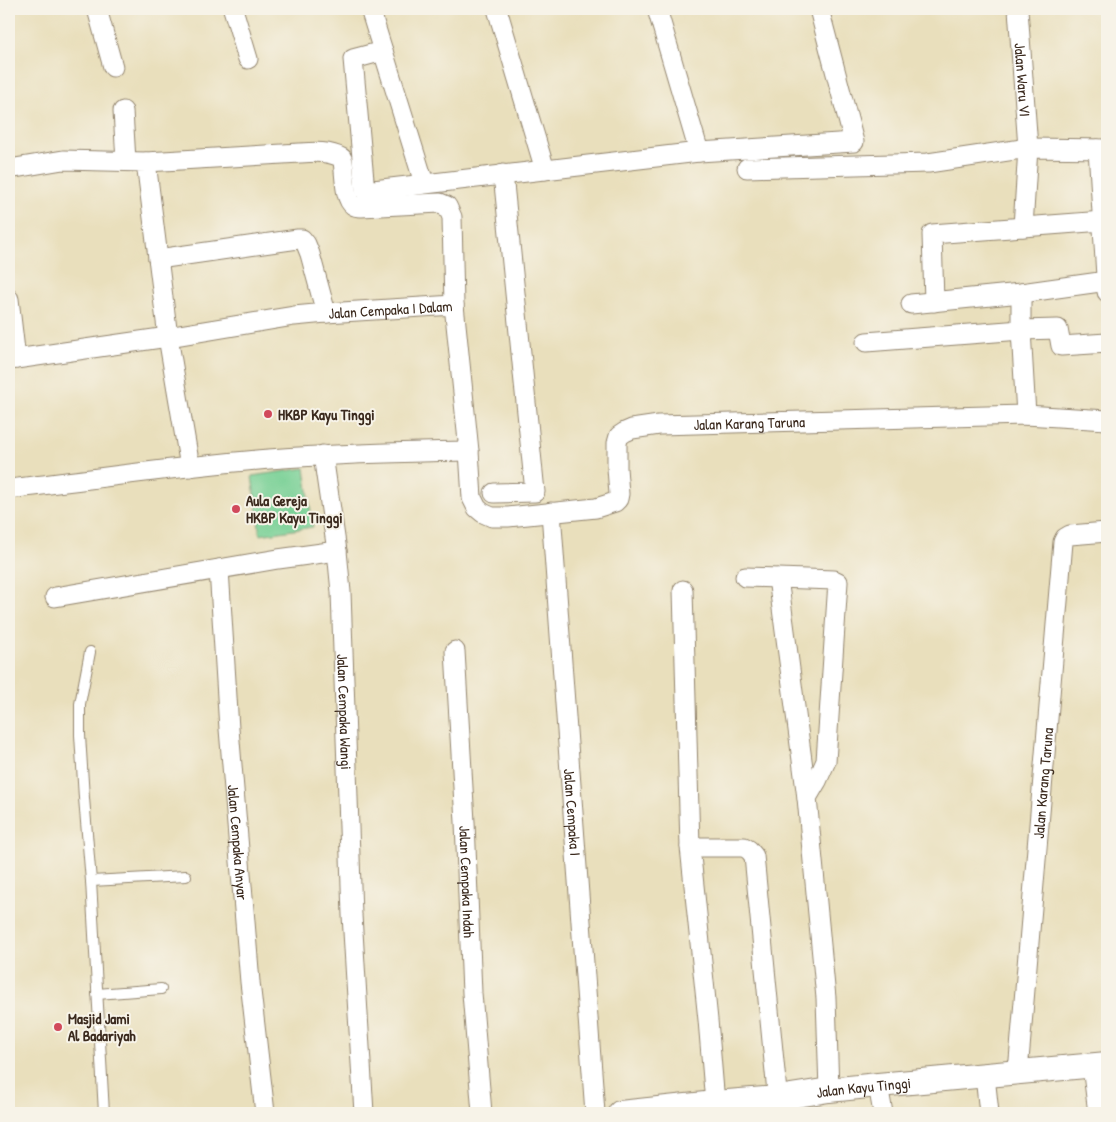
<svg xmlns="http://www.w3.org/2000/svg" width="1116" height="1122" font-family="'Patrick Hand',sans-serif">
  <rect width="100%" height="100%" fill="#f7f3e8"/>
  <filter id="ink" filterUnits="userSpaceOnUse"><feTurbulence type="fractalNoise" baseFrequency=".02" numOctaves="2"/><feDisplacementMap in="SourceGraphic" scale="10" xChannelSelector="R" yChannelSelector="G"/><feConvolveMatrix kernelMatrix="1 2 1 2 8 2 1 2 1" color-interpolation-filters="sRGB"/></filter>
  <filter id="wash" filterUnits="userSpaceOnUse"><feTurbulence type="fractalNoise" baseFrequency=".0096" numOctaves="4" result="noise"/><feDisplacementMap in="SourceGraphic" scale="20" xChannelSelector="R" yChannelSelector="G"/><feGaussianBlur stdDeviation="1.12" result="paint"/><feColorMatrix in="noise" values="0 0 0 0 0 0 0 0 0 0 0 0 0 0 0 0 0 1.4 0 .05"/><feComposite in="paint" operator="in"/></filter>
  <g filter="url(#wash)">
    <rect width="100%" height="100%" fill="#e9dfbc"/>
    <path fill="#78d095" stroke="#5a7d5a" d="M305,468L313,527L260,535L252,476Z"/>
  </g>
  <g filter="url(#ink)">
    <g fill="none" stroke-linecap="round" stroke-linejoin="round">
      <g stroke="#92846d" stroke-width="12">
        <g id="service">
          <path d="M90,652L80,704V735L84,798L91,881L104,1113"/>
          <path d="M91,881L186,876"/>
          <path d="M97,994L161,989"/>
        </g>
      </g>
      <g stroke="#92846d" stroke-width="21">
        <g id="minor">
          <path d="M97,9L113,67"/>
          <path d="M233,9L248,59"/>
          <path d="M370,9L424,183"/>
          <path d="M497,9L545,170"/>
          <path id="s1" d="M1018,9L1028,148L1023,227"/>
          <path d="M383,51L353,59L365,191L699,152L657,9"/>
          <path d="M123,111L126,161"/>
          <path d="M1098,149L1107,292"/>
          <path d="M699,152L854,142L819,9"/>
          <path d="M146,162L300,153C315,152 329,151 342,158L343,162C345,172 344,199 353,205C356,207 358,207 361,207L440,203L447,206L452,217L454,305"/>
          <path d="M747,168L928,163L1028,148L1107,149"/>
          <path d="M9,169L63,160L146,162L168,337L190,467"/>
          <path d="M158,259L298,239H302L306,244L310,254L326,313"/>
          <path d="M1021,293V330L1026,415"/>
          <path d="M9,299L16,359"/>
          <path d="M934,302L932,234L1103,221"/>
          <path d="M911,304L1021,293L1107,281"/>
          <path d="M866,342L1021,330L1058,329L1061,346L1107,343"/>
          <path id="s2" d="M9,360L168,337L294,316L326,313L454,305L469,451L472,498L477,508L483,513L492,517H508L596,508L615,502L618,499L619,494L617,468V443L619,436L625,432L632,429L659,425L1026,415L1107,420"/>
          <path id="s3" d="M323,455L337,551L341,592L352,915L364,1113"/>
          <path d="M9,489C95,479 182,466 269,459C335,454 402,452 469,451"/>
          <path d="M494,493L535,492L503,174"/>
          <path id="s4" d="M551,512L595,1113"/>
          <path id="s5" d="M219,569L229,729L250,982L265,1113"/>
          <path d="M745,577L778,578L807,798L826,998L829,1090"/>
          <path d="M778,578L834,580L838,582L826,761L817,781L807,798"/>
          <path d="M683,590L690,847L708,1020L715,1103"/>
          <path d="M55,597L278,559L337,551"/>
          <path id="s6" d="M455,651L465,822L472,993L482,1113"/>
          <path d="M690,847H744L749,850L754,856L779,1113"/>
          <path d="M1092,1066L1098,1113"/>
          <path id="s7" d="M1018,1072L1063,542L1065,538L1070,535L1107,532"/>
          <path d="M985,1076L989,1113"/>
          <path d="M878,1085L883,1113"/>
        </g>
      </g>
      <g stroke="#92846d" stroke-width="26">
        <g id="tertiary">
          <path id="s8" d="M620,1113L715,1103L778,1098L829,1090L878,1085L1107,1064"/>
        </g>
      </g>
      <use href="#service" stroke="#fff" stroke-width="10"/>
      <use href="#minor" stroke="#fff" stroke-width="19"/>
      <use href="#tertiary" stroke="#fff" stroke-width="24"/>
    </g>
  </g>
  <g fill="#d1495b" stroke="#f7f3e8" stroke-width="2">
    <circle cx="268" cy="414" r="5"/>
    <circle cx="236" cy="509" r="5"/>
    <circle cx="58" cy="1027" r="5"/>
  </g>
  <g text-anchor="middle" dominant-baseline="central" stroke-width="4" stroke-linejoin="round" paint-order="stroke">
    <g font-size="15" fill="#3b2a1e" stroke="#f7f3e8">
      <text stroke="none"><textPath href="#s1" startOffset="71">Jalan Waru VI</textPath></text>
      <text stroke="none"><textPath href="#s2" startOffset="385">Jalan Cempaka I Dalam</textPath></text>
      <text stroke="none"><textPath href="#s2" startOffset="996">Jalan Karang Taruna</textPath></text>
      <text stroke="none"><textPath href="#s3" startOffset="258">Jalan Cempaka Wangi</textPath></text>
      <text stroke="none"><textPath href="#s7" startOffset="290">Jalan Karang Taruna</textPath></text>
      <text stroke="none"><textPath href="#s4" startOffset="301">Jalan Cempaka I</textPath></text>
      <text stroke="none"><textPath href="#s5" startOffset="274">Jalan Cempaka Anyar</textPath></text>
      <text stroke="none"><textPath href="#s6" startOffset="231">Jalan Cempaka Indah</textPath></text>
      <text stroke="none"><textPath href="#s8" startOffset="245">Jalan Kayu Tinggi</textPath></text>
    </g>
    <g font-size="15" font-weight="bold" fill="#3b2a1e" stroke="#f7f3e8" text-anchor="start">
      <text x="278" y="414">HKBP Kayu Tinggi</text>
      <text x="246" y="500">Aula Gereja<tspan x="246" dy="17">HKBP Kayu Tinggi</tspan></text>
      <text x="68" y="1018">Masjid Jami<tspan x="68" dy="17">Al Badariyah</tspan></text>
    </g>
  </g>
  <rect width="1116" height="1122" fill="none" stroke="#f7f3e8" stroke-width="30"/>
</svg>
